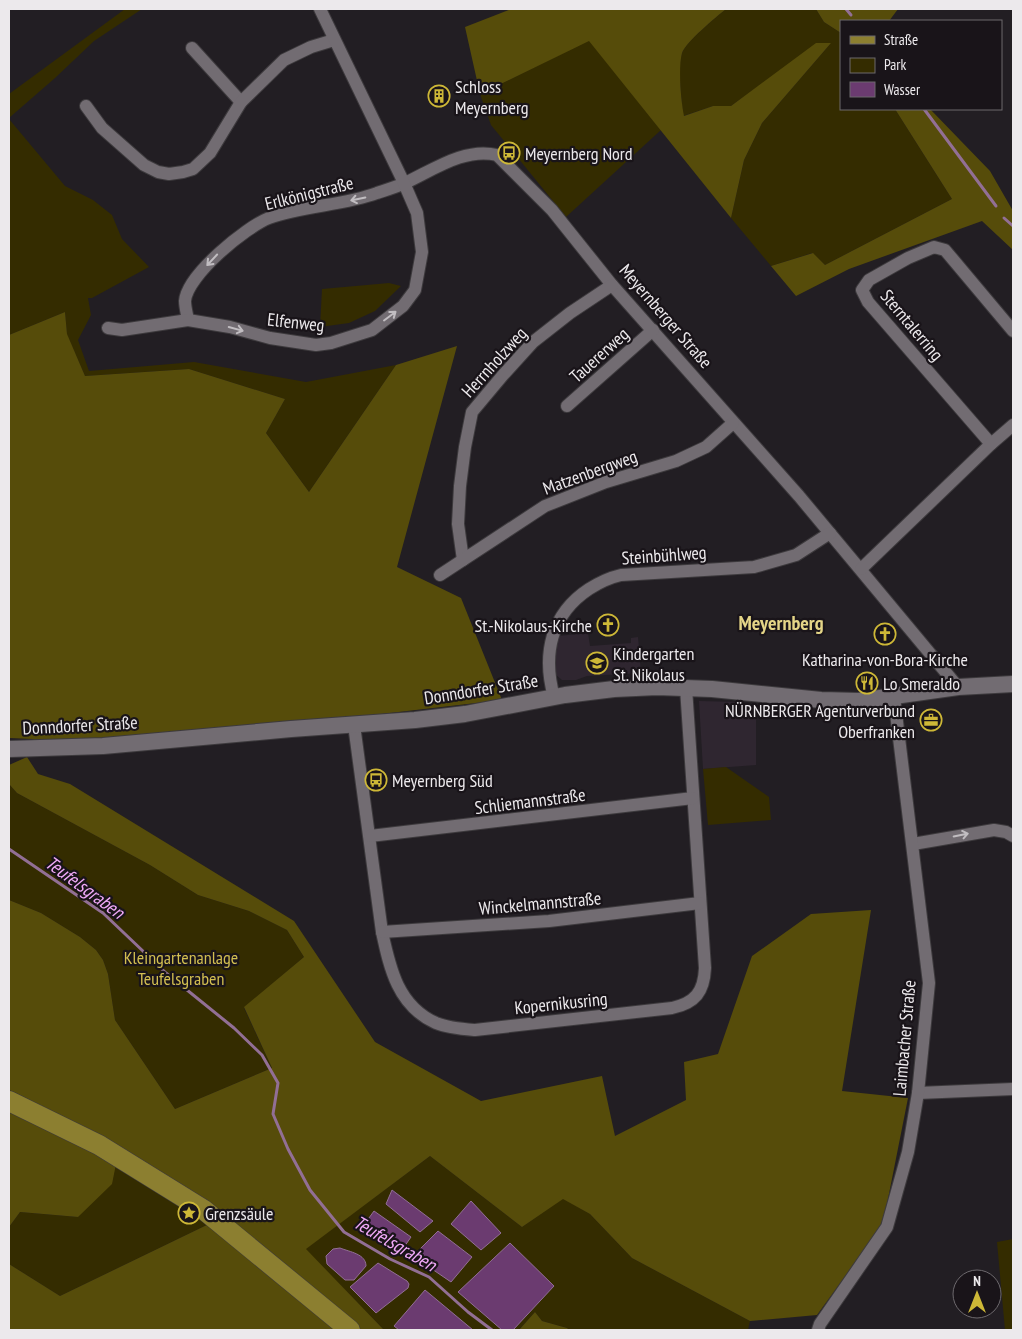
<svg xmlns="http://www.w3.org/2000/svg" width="1022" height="1339" font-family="'PT Sans Narrow',sans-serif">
  <rect width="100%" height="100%" fill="#221e23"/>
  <g fill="#2f2630">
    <path d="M588,633L590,646L631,643V638L638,637L641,673L587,676L576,680H562L554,673L555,654L559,636Z"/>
    <path d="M699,701L737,702L738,714L756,715V765L703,769Z"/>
  </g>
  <g fill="#342c00" fill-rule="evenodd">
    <path d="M125,9H142L94,41L55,78L9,118V94Z"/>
    <path d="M726,9H816L824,22L841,33V109H895L952,199L825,265L812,253L771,266L731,218L744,160L762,123L831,43L759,86L731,106H713L683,116C682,99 677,69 682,53C686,42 716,17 726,9Z"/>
    <path d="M589,40L661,130L566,217L491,125L480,94Z"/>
    <path d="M9,119L65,186L93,200L112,215L122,239L149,267L92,298H88L91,315L78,340L89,371L194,362L306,382L396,365L309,492L266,433L285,399L189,369L85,376L67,335L65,312L9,335Z"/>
    <path d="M389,283L401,286L375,311L349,323L320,327L322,289Z"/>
    <path d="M726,767L769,797L771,820L708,825L703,769Z"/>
    <path d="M9,784L17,793L150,865L198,895L249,911L287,930L304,957L244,1008L272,1068L175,1109L115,1020L108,974L103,960L96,950L80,937L41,913L9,900Z"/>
    <path d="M430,1156L522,1227L563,1198L590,1214L632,1258L750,1321L748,1330H569L567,1328L542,1321L535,1312L519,1330H513L554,1286L458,1292L502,1330H473L425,1290L395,1327L399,1330H384L305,1249ZM393,1190L432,1221L386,1205Z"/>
    <path d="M116,1164L213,1222L60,1296L9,1264V1227L20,1212L78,1217Z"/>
    <path d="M1013,1239V1330H1005L997,1242Z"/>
  </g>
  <g fill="#564c0a">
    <path d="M511,9H726C716,17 686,42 682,53C678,68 681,101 684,116L713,106H731L816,43H831L762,123L744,160L731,218L589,41L480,94L465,27Z"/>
    <path d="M816,9H898L889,21H841V33L824,22Z"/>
    <path d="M895,109H930L990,171L1013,211V250L982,221L849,269L796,296L771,266L813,253L825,265L952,199Z"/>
    <path d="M65,312L67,334L85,376L189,369L285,399L266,433L309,492L396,365L457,346L397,567L461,598L502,700L235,731L46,745L32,739L9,738V335Z"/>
    <path d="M27,757L38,774L70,784L294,921L375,1042L481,1101L602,1076L615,1136L686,1100L684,1062L718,1054L752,956L811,914L871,910L842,1091L908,1098L883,1224L817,1315L750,1321L632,1258L590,1214L563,1199L522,1227L430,1156L306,1249L384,1330H361L245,1233L28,1099L9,1090V900L41,913L80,937L96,950L103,960L108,974L115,1020L175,1109L272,1068L244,1007L304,957L287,930L249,911L198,895L150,865L17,793L9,784V765Z"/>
    <path d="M9,1108L116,1164L112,1184L78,1217L20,1212L9,1227Z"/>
    <path d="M213,1222L342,1330H9V1264L60,1296Z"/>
    <path d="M535,1312L542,1321L567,1328L569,1330H519Z"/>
  </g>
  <g fill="#6b3b70" stroke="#926f95">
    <path d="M392,1190L433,1221L420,1232L386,1204Z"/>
    <path d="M471,1201L501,1233L481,1250L451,1224Z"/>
    <path d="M374,1211L411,1237L402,1250L361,1229Z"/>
    <path d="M438,1231L472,1257L451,1282L413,1256Z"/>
    <path d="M510,1243L554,1286L513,1330H502L458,1292Z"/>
    <path d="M340,1248C350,1252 366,1254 366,1266L354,1280H345L327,1264L326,1256L333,1249Z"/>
    <path d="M378,1263L407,1281L409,1284L408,1288L376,1313L350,1287Z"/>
    <path d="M425,1290L473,1330H399L394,1326Z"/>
  </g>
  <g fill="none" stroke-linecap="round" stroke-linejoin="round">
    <g stroke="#926f95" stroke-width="3">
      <path d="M846,9L851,15"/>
      <path d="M924,109L996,206"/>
      <path d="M1004,218L1013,226"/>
      <path d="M9,849L103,913L166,973L234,1028L262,1055L278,1083L273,1114L288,1149L310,1190L344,1232L390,1259L429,1277L468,1312L492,1330"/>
    </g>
    <g stroke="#3d3a3d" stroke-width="14">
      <g id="minor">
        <path d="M192,48L241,102"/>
        <path d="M86,106L102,128L144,165L158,172L169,174L183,172L193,169L210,153L241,102L284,60L311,47L334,40"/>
        <path d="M188,320C187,314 185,307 185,301C187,275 246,227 269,218C304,205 342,206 377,193C386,190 396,187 405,183C433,170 465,147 497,155L552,210L612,285L799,496L958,687"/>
        <path d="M108,328L122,330L188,320L230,327L270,338L316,345L331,343L372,330L403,306L415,290L422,252L417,213L404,183L320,9"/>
        <path d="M567,406L653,330"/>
        <path d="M991,444L868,302L862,290L869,280L908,258L934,247L945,250L1013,331"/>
        <path d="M463,560L458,524L460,486L465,447L472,412L503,375L533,342L570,313L612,285"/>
        <path d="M861,569L991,444L1013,425"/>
        <path d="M440,575L545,506L606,482L676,461L706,447L733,423"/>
        <path d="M554,697C542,654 551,614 589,589C600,582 608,578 621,575L754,567L796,555L830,533"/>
        <path d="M354,725L382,932C390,969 398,1006 436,1023C448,1028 462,1029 475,1030L672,1008C695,1003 704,992 705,968L686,688"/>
        <path d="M370,836L693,798"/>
        <path d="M913,844L994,830L1006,832L1013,836"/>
        <path d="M382,932L549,921L700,903"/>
        <path d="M918,1093L1013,1089"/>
        <path d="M818,1330L820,1324L887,1227L908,1152L918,1093L929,983L894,697"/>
      </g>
    </g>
    <g stroke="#3d3a3d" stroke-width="18">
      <path id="tertiary" d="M9,749L103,746L291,729L415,720L465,714L565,695L614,689L657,687L712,689L821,700L859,701L958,687L1013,684"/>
    </g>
    <g stroke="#3d3a3d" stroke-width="21">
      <path id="primary" d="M9,1101L99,1145L204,1210L350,1330"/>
    </g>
    <use href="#minor" stroke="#726c72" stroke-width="12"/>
    <use href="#tertiary" stroke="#726c72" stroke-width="16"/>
    <use href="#primary" stroke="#8c7f30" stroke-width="20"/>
  </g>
  <defs><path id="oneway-shaft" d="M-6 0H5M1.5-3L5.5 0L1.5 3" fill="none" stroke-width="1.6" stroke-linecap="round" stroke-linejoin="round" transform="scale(1.25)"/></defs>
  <g stroke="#c1bdc1">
    <use href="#oneway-shaft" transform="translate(358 199) rotate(168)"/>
    <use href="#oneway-shaft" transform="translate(212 260) rotate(133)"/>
    <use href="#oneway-shaft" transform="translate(390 316) rotate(-37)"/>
    <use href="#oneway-shaft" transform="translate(236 329) rotate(15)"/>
    <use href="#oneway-shaft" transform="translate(961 835) rotate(-11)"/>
  </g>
  <defs>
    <g id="building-ring" transform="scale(1.125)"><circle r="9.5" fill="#191419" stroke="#ceb837" stroke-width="1.5"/><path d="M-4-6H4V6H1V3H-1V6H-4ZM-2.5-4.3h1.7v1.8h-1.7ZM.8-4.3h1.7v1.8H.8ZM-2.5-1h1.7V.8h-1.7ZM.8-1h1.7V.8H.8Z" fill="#ceb837"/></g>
    <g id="bus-ring" transform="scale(1.125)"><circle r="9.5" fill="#191419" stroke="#ceb837" stroke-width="1.5"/><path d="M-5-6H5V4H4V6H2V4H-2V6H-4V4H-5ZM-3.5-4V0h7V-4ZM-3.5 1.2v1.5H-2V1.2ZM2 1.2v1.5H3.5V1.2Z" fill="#ceb837"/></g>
    <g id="church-ring" transform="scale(1.125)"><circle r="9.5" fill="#191419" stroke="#ceb837" stroke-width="1.5"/><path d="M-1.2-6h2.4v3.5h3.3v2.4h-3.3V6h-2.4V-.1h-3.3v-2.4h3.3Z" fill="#ceb837"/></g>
    <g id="school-ring" transform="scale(1.125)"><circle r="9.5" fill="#191419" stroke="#ceb837" stroke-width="1.5"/><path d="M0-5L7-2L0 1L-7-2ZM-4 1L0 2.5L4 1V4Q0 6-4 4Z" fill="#ceb837"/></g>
    <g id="restaurant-ring" transform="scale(1.125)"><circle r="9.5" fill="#191419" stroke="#ceb837" stroke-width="1.5"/><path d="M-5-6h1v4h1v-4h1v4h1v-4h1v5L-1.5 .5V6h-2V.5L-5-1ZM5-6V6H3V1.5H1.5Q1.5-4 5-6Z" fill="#ceb837"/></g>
    <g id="office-ring" transform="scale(1.125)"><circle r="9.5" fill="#191419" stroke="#ceb837" stroke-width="1.5"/><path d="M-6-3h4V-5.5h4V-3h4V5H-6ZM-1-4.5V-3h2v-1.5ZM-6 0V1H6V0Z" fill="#ceb837"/></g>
    <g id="sight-ring" transform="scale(1.125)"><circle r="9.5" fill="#191419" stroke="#ceb837" stroke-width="1.5"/><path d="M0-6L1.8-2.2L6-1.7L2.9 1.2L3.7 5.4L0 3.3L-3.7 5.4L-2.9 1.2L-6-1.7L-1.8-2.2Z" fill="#ceb837"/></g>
  </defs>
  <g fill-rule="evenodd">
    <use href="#building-ring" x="439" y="96"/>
    <use href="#bus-ring" x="509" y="153"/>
    <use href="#church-ring" x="608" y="625"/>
    <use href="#church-ring" x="885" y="634"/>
    <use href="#school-ring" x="597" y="663"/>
    <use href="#restaurant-ring" x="867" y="683"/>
    <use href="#office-ring" x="931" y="720"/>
    <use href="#bus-ring" x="376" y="780"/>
    <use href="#sight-ring" x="189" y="1213"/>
  </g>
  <g text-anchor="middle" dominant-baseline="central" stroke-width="4.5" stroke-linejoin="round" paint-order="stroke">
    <g font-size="18" fill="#ece9ec" stroke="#191419" text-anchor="start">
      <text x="455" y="86">Schloss<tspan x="455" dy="21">Meyernberg</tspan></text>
      <text x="525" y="153">Meyernberg Nord</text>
      <text x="592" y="625" text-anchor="end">St.-Nikolaus-Kirche</text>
      <text x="613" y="653">Kindergarten<tspan x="613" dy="21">St. Nikolaus</tspan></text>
      <text x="885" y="659" text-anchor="middle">Katharina-von-Bora-Kirche</text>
      <text x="883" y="683">Lo Smeraldo</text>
      <text x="915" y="710" text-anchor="end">NÜRNBERGER Agenturverbund<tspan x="915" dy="21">Oberfranken</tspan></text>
      <text x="392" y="780">Meyernberg Süd</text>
      <text x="205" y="1213">Grenzsäule</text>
    </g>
    <g font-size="18" fill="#ece9ec" stroke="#191419">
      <text transform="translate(309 193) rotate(-14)">Erlkönigstraße</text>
      <text transform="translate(666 316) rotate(49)">Meyernberger Straße</text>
      <text transform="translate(296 322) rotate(6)">Elfenweg</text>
      <text transform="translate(912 325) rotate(50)">Sterntalerring</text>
      <text transform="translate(599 355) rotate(-42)">Tauererweg</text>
      <text transform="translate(494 362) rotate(-48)">Herrnholzweg</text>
      <text transform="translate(590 472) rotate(-20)">Matzenbergweg</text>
      <text transform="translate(664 555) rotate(-4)">Steinbühlweg</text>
      <text transform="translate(481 689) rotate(-9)">Donndorfer Straße</text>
      <text transform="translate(80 725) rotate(-3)">Donndorfer Straße</text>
      <text transform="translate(530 801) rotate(-7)">Schliemannstraße</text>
      <text transform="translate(540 903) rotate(-5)">Winckelmannstraße</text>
      <text transform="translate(561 1003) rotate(-6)">Kopernikusring</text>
      <text transform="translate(904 1038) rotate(-85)">Laimbacher Straße</text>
    </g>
    <g font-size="18" fill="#d3bf51" stroke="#191419">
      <text x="181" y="957">Kleingartenanlage<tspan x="181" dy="21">Teufelsgraben</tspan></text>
    </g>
    <g font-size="19" font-style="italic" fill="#f0a9f8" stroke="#191419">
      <text transform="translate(85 887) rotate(36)">Teufelsgraben</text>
      <text transform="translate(395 1243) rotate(30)">Teufelsgraben</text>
    </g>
    <g font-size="20" font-weight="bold" fill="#e4d587" stroke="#191419">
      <text x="781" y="623">Meyernberg</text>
    </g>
  </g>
  <rect width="1022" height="1339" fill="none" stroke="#ece9ec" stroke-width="20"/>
  <rect x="840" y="20" width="162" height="90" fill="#191419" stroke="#6d696d"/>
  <rect x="850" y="36" width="25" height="8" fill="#8c7f30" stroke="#6d696d"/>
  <text x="884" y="45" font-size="15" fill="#ece9ec">Straße</text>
  <rect x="850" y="58" width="25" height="15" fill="#342c00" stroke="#6d696d"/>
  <text x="884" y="70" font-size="15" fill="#ece9ec">Park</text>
  <rect x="850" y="82" width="25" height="15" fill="#6b3b70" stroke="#6d696d"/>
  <text x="884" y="95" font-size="15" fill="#ece9ec">Wasser</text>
  <g transform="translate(977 1294)"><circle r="24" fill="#191419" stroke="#6d696d"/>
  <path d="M0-4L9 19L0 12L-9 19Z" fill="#ceb837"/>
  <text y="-8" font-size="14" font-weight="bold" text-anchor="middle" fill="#ece9ec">N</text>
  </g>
</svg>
